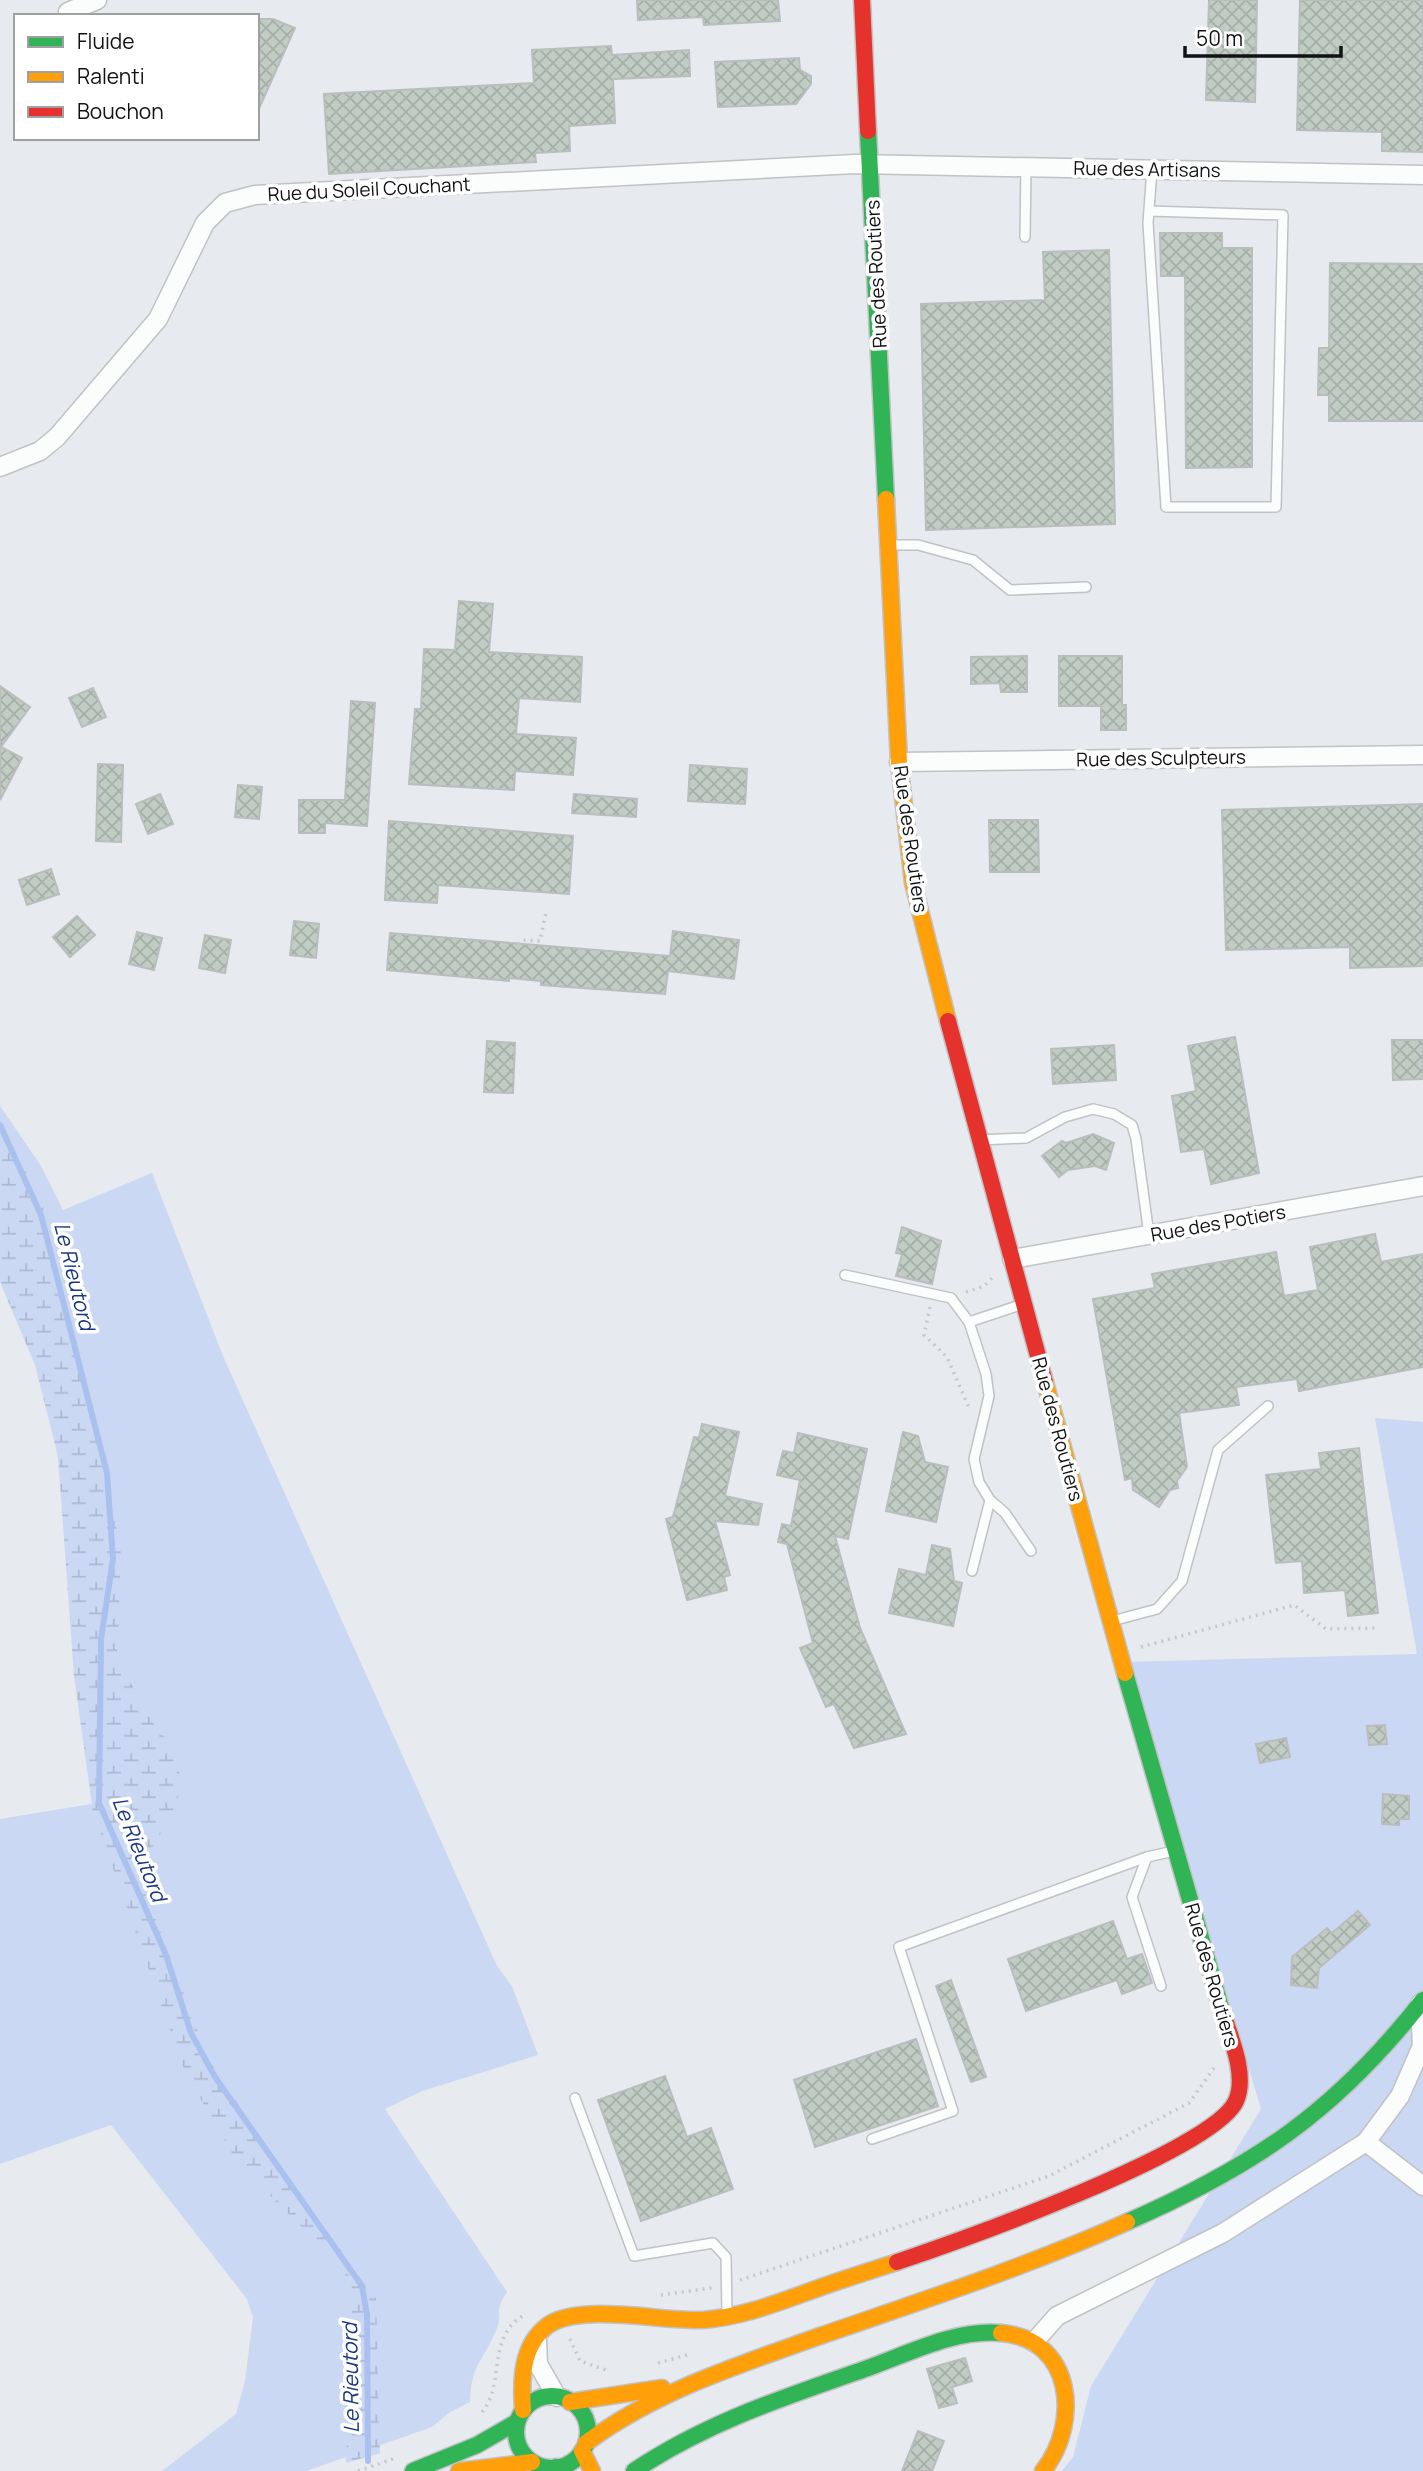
<svg xmlns="http://www.w3.org/2000/svg" width="1423" height="2471" font-family="Manrope,sans-serif">
  <defs>
    <pattern id="wetland-marsh" width="20" height="14" patternUnits="userSpaceOnUse" patternTransform="scale(1.75)"><rect width="20" height="14" fill="#cad8f3"/><path d="M1 5h8M5 5V1M11 12h8M15 12V8" fill="none" stroke="#acb8cf"/></pattern>
    <pattern id="building-cross-hatch" width="8" height="8" patternUnits="userSpaceOnUse" patternTransform="scale(1.75)"><rect width="8" height="8" fill="#c1cdc4"/><path d="M0 0l8 8M0 8l8-8" fill="none" stroke="#a5afa8"/></pattern>
  </defs>
  <rect width="100%" height="100%" fill="#e7eaee"/>
  <g fill="#cad8f3">
    <path d="M0,1106L41,1166L63,1210L152,1173L223,1356L497,1966L512,1986L538,2055L422,2091L385,2109L507,2292C493,2312 503,2313 497,2328C484,2361 471,2363 470,2402L450,2412L432,2427L306,2471H162L236,2414L245,2381L253,2317L247,2299L111,2125L0,2164V1819L98,1803L52,1407L0,1248Z"/>
    <path d="M1375,1418L1423,1422V2471H1062L1073,2457L1091,2386L1261,2109L1127,1662L1417,1654Z"/>
  </g>
  <path fill="url(#wetland-marsh)" d="M0,1121L43,1206L59,1284L91,1407L121,1550L117,1659L154,1724L180,1756L178,1805L147,1856L154,1914L208,2059L281,2168L376,2298L380,2453L346,2463L352,2304L344,2270L237,2162L185,2072L93,1812L74,1676L58,1456L35,1365L0,1282Z"/>
  <g fill="none" stroke-linecap="round" stroke-linejoin="round">
    <path stroke="#aac1f0" stroke-width="6" d="M0,1125L41,1215L107,1473L113,1559L101,1639L99,1803L166,1955L191,2033L215,2077L362,2286L367,2315L368,2461"/>
  </g>
  <g fill="url(#building-cross-hatch)" stroke="#babdbd" stroke-width="2">
    <path d="M637,0H778L780,21L704,25L703,17L638,20Z"/>
    <path d="M1209,0H1257L1255,102L1206,100Z"/>
    <path d="M1300,0H1423V152L1382,151V132L1297,130Z"/>
    <path d="M257,19H273L295,28L257,113Z"/>
    <path d="M611,46L612,55L689,50L690,76L613,79L615,123L569,126L570,151L535,153L536,162L329,174L324,94L534,83L532,50Z"/>
    <path d="M799,58L800,70L811,76V84L796,104L718,107L715,62Z"/>
    <path d="M1160,233H1222V248H1252V467L1186,468L1185,276H1161Z"/>
    <path d="M1109,250L1115,524L926,530L921,304L1045,300L1043,252Z"/>
    <path d="M1330,263L1423,264V421H1329V395H1318L1319,348H1329Z"/>
    <path d="M459,601L493,604L489,652L582,657L580,702L519,698L516,734L576,738L573,775L515,771L514,790L409,784L415,709H421L424,649L455,650Z"/>
    <path d="M1027,656V692H1001L1000,683L971,684V657Z"/>
    <path d="M1059,656H1122V705H1126V730H1101V706H1059Z"/>
    <path d="M0,686L30,707L1,747L22,758L0,800Z"/>
    <path d="M93,688L106,717L82,727L69,698Z"/>
    <path d="M351,701L375,703L367,826L325,823V833H299V800H345Z"/>
    <path d="M98,764L123,765L121,842L96,841Z"/>
    <path d="M690,765L747,769L745,804L688,801Z"/>
    <path d="M238,785L262,787L259,819L235,817Z"/>
    <path d="M160,794L173,824L148,834L136,804Z"/>
    <path d="M574,794L637,799L636,817L572,813Z"/>
    <path d="M1423,804V966L1350,968V947L1226,950L1222,810Z"/>
    <path d="M989,820H1038L1039,872H990Z"/>
    <path d="M389,821L573,836L569,894L438,885L437,903L385,900Z"/>
    <path d="M51,869L59,894L27,905L19,880Z"/>
    <path d="M77,916L95,935L70,957L53,937Z"/>
    <path d="M294,921L319,924L316,958L290,955Z"/>
    <path d="M673,931L739,940L734,979L668,971L665,994L541,985V981L509,978V981L387,970L390,933L670,956Z"/>
    <path d="M137,932L162,938L154,970L129,964Z"/>
    <path d="M205,935L231,940L225,973L199,968Z"/>
    <path d="M1235,1037L1259,1173L1211,1184L1204,1149L1181,1152L1172,1096L1196,1091L1188,1046Z"/>
    <path d="M1392,1040H1423V1079L1393,1080Z"/>
    <path d="M487,1041L515,1043L513,1093L484,1092Z"/>
    <path d="M1114,1045L1116,1080L1053,1084L1051,1049Z"/>
    <path d="M1093,1134L1114,1143L1106,1170L1095,1166L1068,1170L1059,1177L1042,1156L1062,1141L1066,1143Z"/>
    <path d="M902,1227L941,1241L932,1284L896,1276L902,1254L896,1253Z"/>
    <path d="M1375,1234L1381,1262L1423,1254V1367L1299,1391L1297,1379L1236,1387L1239,1405L1179,1413L1187,1467L1177,1481L1178,1488L1170,1490L1159,1507L1133,1490L1132,1478L1125,1480L1093,1299L1155,1288L1152,1274L1276,1252L1284,1296L1318,1290L1310,1247Z"/>
    <path d="M702,1424L739,1432L725,1496L762,1504L758,1525L715,1521L730,1575L724,1577L727,1590L687,1600L666,1519L673,1517L694,1437L699,1438Z"/>
    <path d="M903,1432L918,1436L925,1462L948,1467L936,1522L886,1511Z"/>
    <path d="M798,1433L867,1449L848,1539L835,1536L860,1628L906,1734L854,1748L834,1704L826,1707L800,1648L813,1643L787,1544L778,1542L782,1524L791,1526L800,1480L777,1475L783,1451L794,1453Z"/>
    <path d="M1359,1448L1378,1613L1348,1616L1345,1590L1304,1593L1302,1561L1276,1563L1266,1475L1321,1469L1319,1453Z"/>
    <path d="M932,1545L950,1549L954,1581L962,1583L953,1626L889,1613L899,1569L926,1575Z"/>
    <path d="M1385,1725L1387,1744L1369,1745L1367,1726Z"/>
    <path d="M1286,1738L1290,1757L1260,1763L1256,1744Z"/>
    <path d="M1383,1794L1409,1796V1819H1399V1825L1382,1824Z"/>
    <path d="M1358,1911L1370,1925L1319,1968L1317,1988L1291,1985L1292,1957L1327,1928L1332,1933Z"/>
    <path d="M1113,1921L1127,1959L1142,1954L1152,1983L1122,1994L1117,1980L1026,2011L1008,1959Z"/>
    <path d="M951,1980L986,2077L971,2082L936,1986Z"/>
    <path d="M916,2039L938,2106L815,2147L794,2080Z"/>
    <path d="M665,2076L687,2137L711,2128L733,2189L641,2221L598,2100Z"/>
    <path d="M965,2358L972,2381L952,2387L957,2403L939,2408L927,2369Z"/>
    <path d="M918,2431L944,2441L932,2471H902Z"/>
  </g>
  <g fill="none" stroke-linecap="round" stroke-linejoin="round">
    <g stroke="#c0c2c5" stroke-width="12">
      <g id="lane">
        <path d="M1149,211L1283,215L1276,507H1166L1148,223L1152,169"/>
        <path d="M1025,237L1026,166"/>
        <path d="M890,545H918L973,560L1010,590L1086,587"/>
        <path d="M979,1140L1026,1138L1065,1117L1093,1109L1114,1114L1132,1125L1136,1139L1149,1235"/>
        <path d="M845,1275L951,1298L969,1322"/>
        <path d="M1023,1304L969,1322L986,1374L989,1396L974,1459L979,1482L990,1500L1005,1513L1031,1551"/>
        <path d="M972,1571L990,1500"/>
        <path d="M1112,1621L1157,1609L1182,1581L1218,1450L1268,1406"/>
        <path d="M1161,1986L1132,1897L1147,1857L1174,1851"/>
        <path d="M575,2098L634,2256L713,2243L726,2257L727,2315"/>
        <path d="M872,2139L953,2111L899,1947L1147,1857"/>
      </g>
    </g>
    <g stroke="#c0c2c5" stroke-width="21">
      <g id="street">
        <path d="M68,12L97,0"/>
        <path d="M0,467L40,451L57,437L158,319L205,223L225,203L255,195L855,164L1423,175"/>
        <path d="M899,762L1423,755"/>
        <path d="M1012,1259L1423,1186"/>
        <path d="M1366,2142L1423,2186"/>
        <path d="M537,2340L538,2364L557,2397"/>
        <path d="M1034,2342L1057,2316L1223,2233L1366,2142L1400,2096L1422,2046L1420,2004"/>
      </g>
    </g>
    <g stroke="#c0c2c5" stroke-width="19">
      <g id="fast">
        <path d="M868,131L886,499"/>
        <path d="M1125,1673L1221,2008"/>
        <path d="M1127,2222C1255,2166 1336,2111 1423,2000"/>
        <circle cx="552" cy="2432" r="36"/>
        <path d="M556,2467L559,2471"/>
        <path d="M413,2471L477,2445L517,2422"/>
        <path d="M634,2471C707,2422 785,2397 868,2368C910,2353 955,2329 1001,2333"/>
      </g>
    </g>
    <g stroke="#c0c2c5" stroke-width="19">
      <g id="slow">
        <path d="M886,499L899,762L913,883L948,1021"/>
        <path d="M1045,1382L1125,1673"/>
        <path d="M1001,2333C1074,2339 1081,2423 1043,2471"/>
        <path d="M570,2402L662,2388"/>
        <path d="M523,2410C521,2381 521,2346 547,2326C578,2302 662,2322 703,2320C743,2317 779,2302 816,2289C843,2279 870,2271 897,2262"/>
        <path d="M586,2443C656,2391 736,2366 817,2337C921,2301 1026,2267 1127,2222"/>
        <path d="M582,2451L592,2471"/>
        <path d="M459,2471L532,2462"/>
      </g>
    </g>
    <g stroke="#c0c2c5" stroke-width="19">
      <g id="jam">
        <path d="M862,0L868,131"/>
        <path d="M948,1021L1045,1382"/>
        <path d="M897,2262C956,2242 1214,2151 1236,2101C1248,2074 1229,2034 1221,2008"/>
      </g>
    </g>
    <g stroke="#c8c8ca" stroke-width="3.5" stroke-dasharray="2 5" stroke-linecap="butt">
      <path d="M518,944L523,940L540,941L546,912"/>
      <path d="M966,1292L984,1286L992,1278"/>
      <path d="M930,1307L924,1335L947,1357L970,1410"/>
      <path d="M1141,1647L1294,1605L1326,1629L1375,1628"/>
      <path d="M740,2280L1049,2176L1189,2103L1214,2068"/>
      <path d="M661,2295L712,2288"/>
      <path d="M570,2339L580,2361L609,2371"/>
      <path d="M658,2363L687,2355"/>
      <path d="M482,2412C506,2383 486,2337 524,2315"/>
      <path d="M358,2471L393,2459"/>
    </g>
    <use href="#lane" stroke="#fbfcfc" stroke-width="9"/>
    <use href="#street" stroke="#fbfcfc" stroke-width="18"/>
    <use href="#fast" stroke="#30b455" stroke-width="16"/>
    <use href="#slow" stroke="#ff9f0a" stroke-width="16"/>
    <use href="#jam" stroke="#e5322d" stroke-width="16"/>
  </g>
  <g text-anchor="middle" dominant-baseline="central" stroke-width="7" stroke-linejoin="round" paint-order="stroke">
    <g font-size="19" fill="#101214" stroke="#fff">
      <text transform="translate(1147 169) rotate(1)">Rue des Artisans</text>
      <text transform="translate(369 189) rotate(-3)">Rue du Soleil Couchant</text>
      <text transform="translate(876 274) rotate(-93)">Rue des Routiers</text>
      <text transform="translate(1161 758) rotate(-1)">Rue des Sculpteurs</text>
      <text transform="translate(911 839) rotate(82)">Rue des Routiers</text>
      <text transform="translate(1218 1223) rotate(-10)">Rue des Potiers</text>
      <text transform="translate(1058 1429) rotate(75)">Rue des Routiers</text>
      <text transform="translate(1212 1975) rotate(74)">Rue des Routiers</text>
    </g>
    <g font-size="21" font-style="italic" fill="#193882" stroke="#fff">
      <text transform="translate(75 1276) rotate(76)">Le Rieutord</text>
      <text transform="translate(140 1849) rotate(68)">Le Rieutord</text>
      <text transform="translate(350 2378) rotate(-91)">Le Rieutord</text>
    </g>
  </g>
  <rect x="14" y="14" width="245" height="126" fill="#ffffff" stroke="#9fa0a1" stroke-width="2"/>
  <rect x="28" y="37" width="35" height="10" fill="#30b455" stroke="#9fa0a1" stroke-width="2"/>
  <text x="77" y="49" font-size="21" fill="#101214">Fluide</text>
  <rect x="28" y="72" width="35" height="10" fill="#ff9f0a" stroke="#9fa0a1" stroke-width="2"/>
  <text x="77" y="84" font-size="21" fill="#101214">Ralenti</text>
  <rect x="28" y="107" width="35" height="10" fill="#e5322d" stroke="#9fa0a1" stroke-width="2"/>
  <text x="77" y="119" font-size="21" fill="#101214">Bouchon</text>
  <path d="M1185 46v10h156v-10" fill="none" stroke="#101214" stroke-width="3.5"/>
  <text x="1196" y="46" font-size="21" fill="#101214" stroke="#ffffff" stroke-width="5" paint-order="stroke">50 m</text>
</svg>
